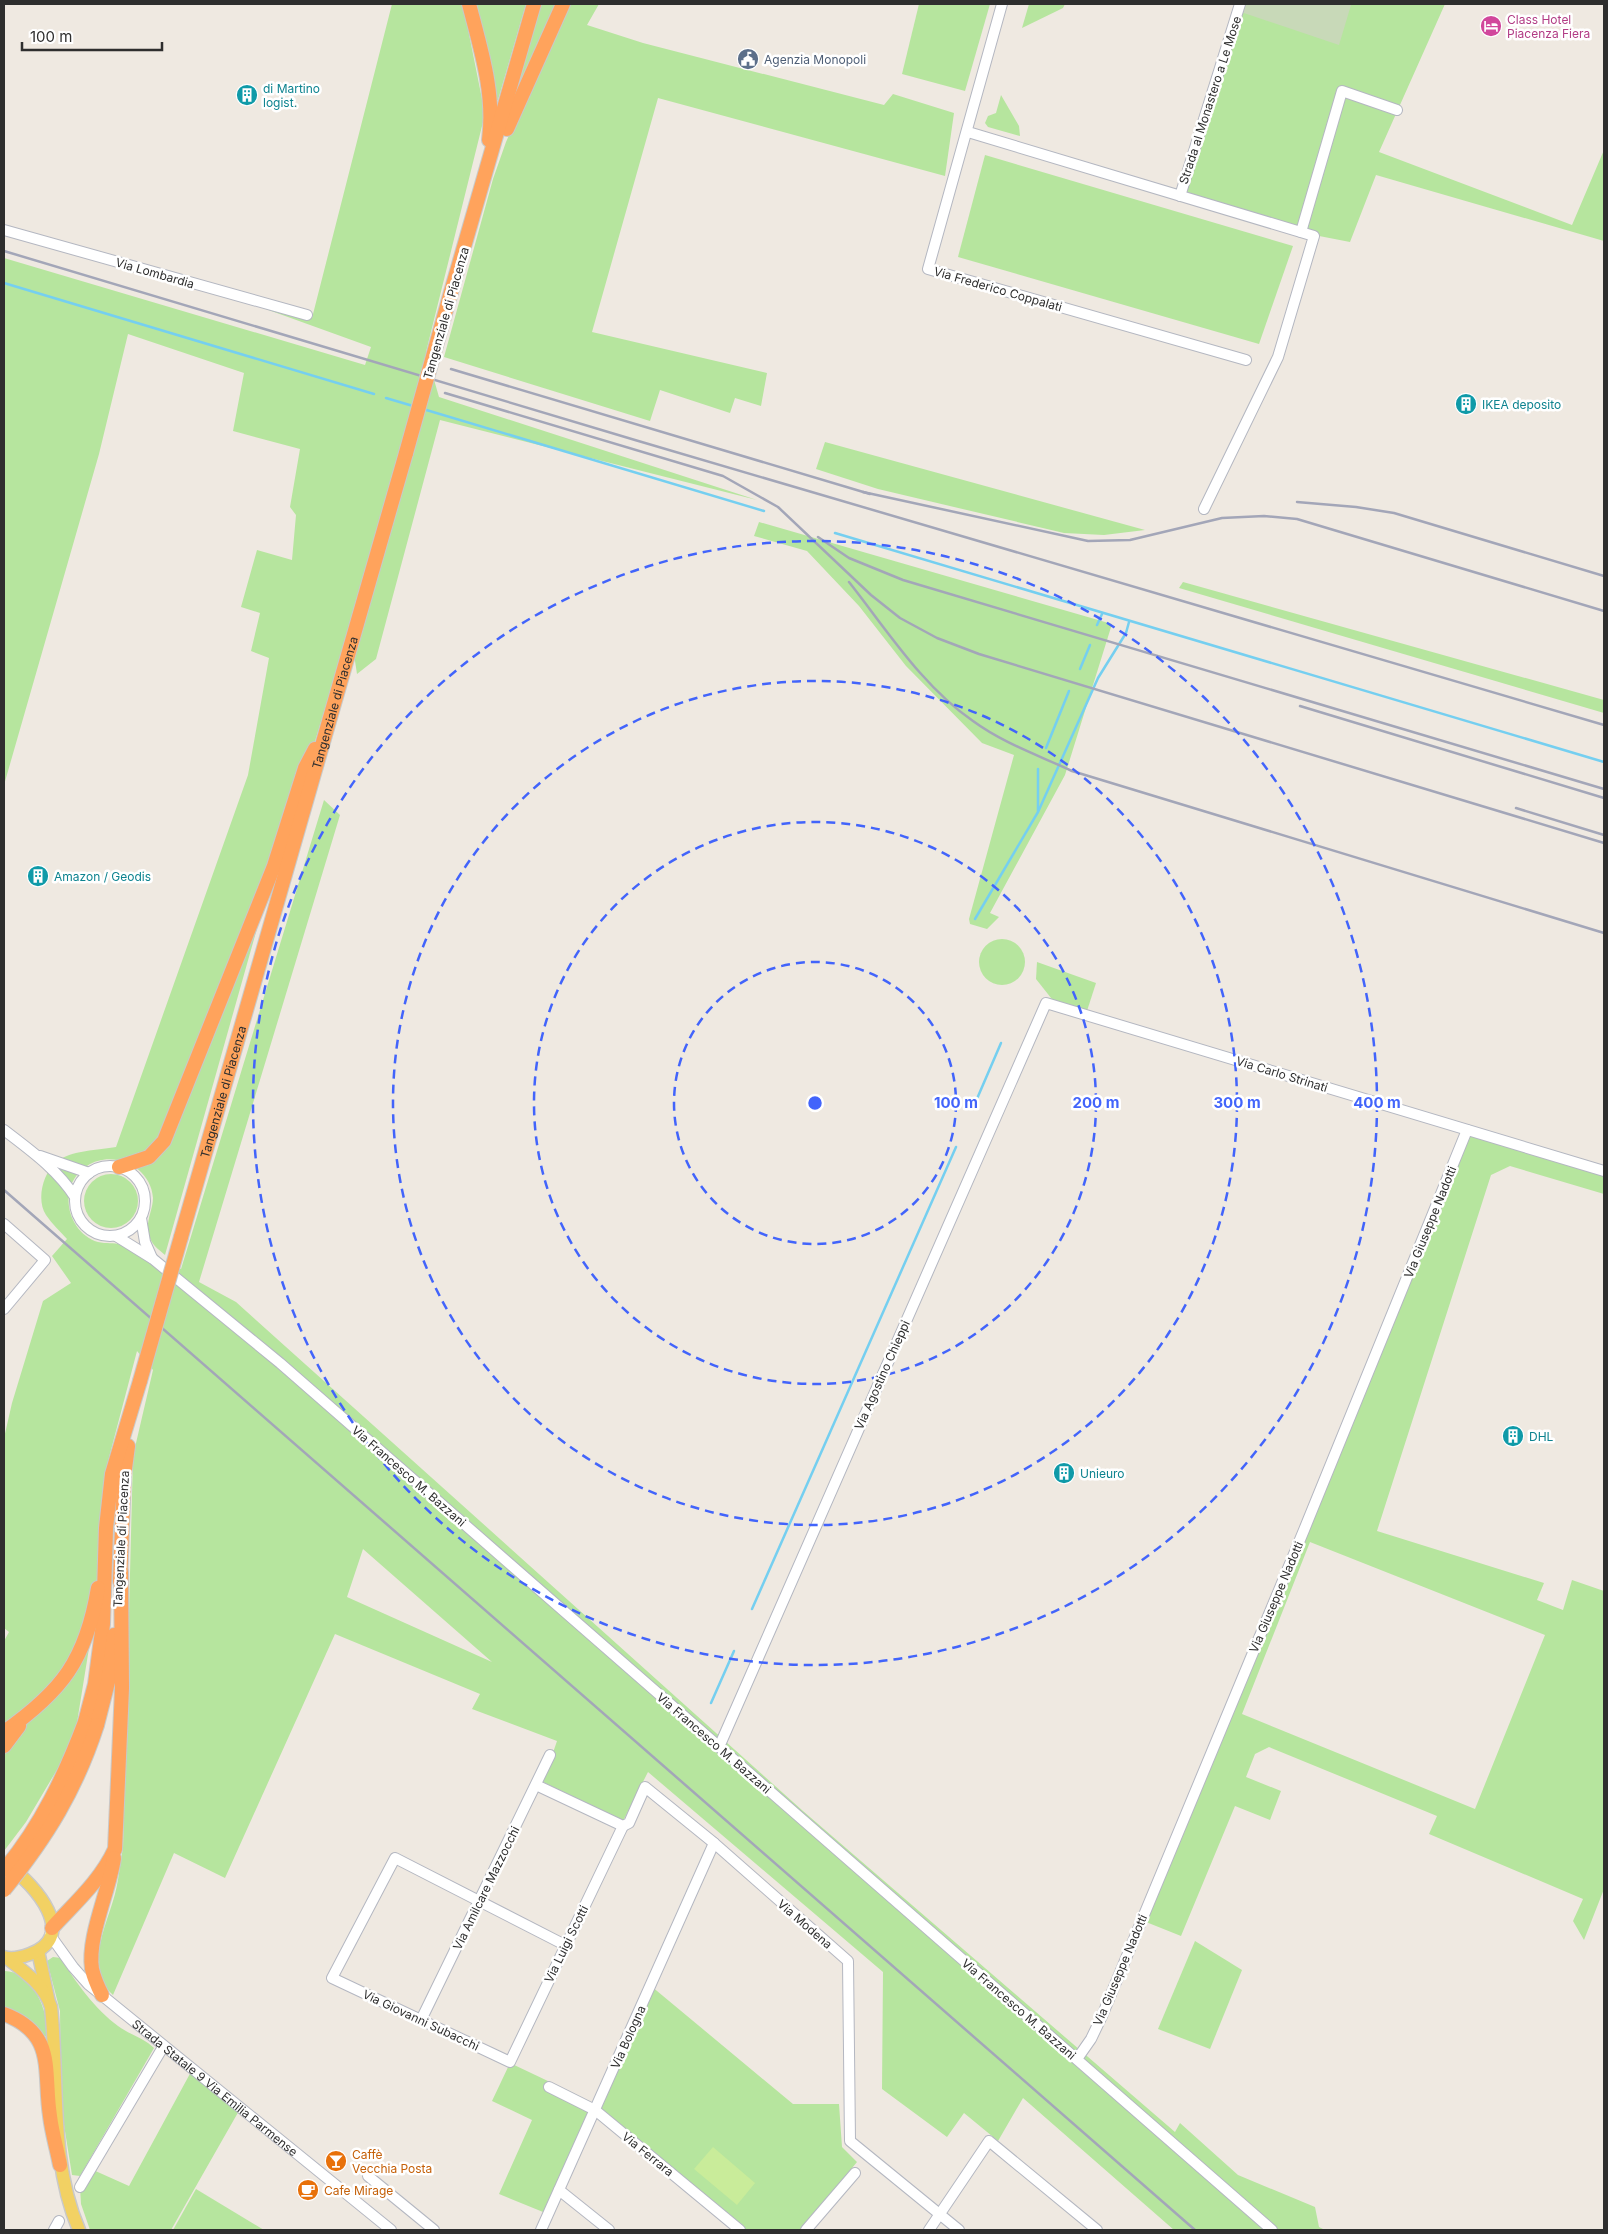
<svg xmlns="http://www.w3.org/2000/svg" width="1608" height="2234" font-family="Inter,sans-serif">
  <rect width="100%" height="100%" fill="#efe9e1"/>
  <g fill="#b6e59e" fill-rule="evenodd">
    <path d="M392,4H463L485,114L426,352L439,397L757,500L440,420L376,659L357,674L350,628L256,932L165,1255C158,1249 151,1244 149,1235C145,1222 153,1210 153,1198C151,1166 112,1149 87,1166C77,1172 70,1183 69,1194C66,1214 78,1236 98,1242C106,1244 114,1242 121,1245C141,1253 161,1263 181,1269L324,800L340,815L199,1282L236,1302L803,1811L1175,2132L1180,2123L1238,2175L1315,2207L1319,2227L1325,2230H1174L1023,2098L998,2141L964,2113L947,2137L882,2089L883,1972L648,1772L623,1821L543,1782L557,1741L472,1709L480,1694L335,1634L225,1878L174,1853L113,1995C83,1968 107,1925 115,1894C119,1879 120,1863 123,1848L133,1456L153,1370L137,1351L106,1469L95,1611L74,1741L26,1822L4,1851V1641L9,1632L4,1628V1438L12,1403L43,1301L71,1283L52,1256L67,1239C60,1231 52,1224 46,1215C36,1200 43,1173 56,1162C71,1150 99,1150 116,1147L248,775L269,658L251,651L260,613L241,607L257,550L292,560L296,515L290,507L300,449L233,431L244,373L128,334L99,454L4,785V258L365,365L371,347L219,292L312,318ZM363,1549L492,1662L347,1597Z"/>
    <path d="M475,4H526L498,100H497Z"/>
    <path d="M541,4H557L519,87L517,86Z"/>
    <path d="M567,4H599L587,25L643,43L884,105L893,94L954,113L945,176L658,98L592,332L767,373L761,406L735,398L730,413L660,390L650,421L444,357L493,179L506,142Z"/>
    <path d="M919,4H990L965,91L902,74Z"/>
    <path d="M1029,4H1065L1063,8L1022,28Z"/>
    <path d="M1347,4H1445L1379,152L1572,225L1604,150V241L1376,175L1350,242L1314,235L1183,197L1241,12L1350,5Z"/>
    <path d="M1001,95L1019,126L1020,136L988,127L985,123L988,116L996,113Z"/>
    <path d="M985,155L1293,246L1259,344L958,257Z"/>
    <path d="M825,442L1145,530L1104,535L1064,533L878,489L816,469Z"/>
    <path d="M759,522L1112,624L1065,775L990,913L999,917L987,929L970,924L969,919L1014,755L982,743L906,666L859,606L807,551L754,536Z"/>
    <path d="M1183,582L1604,700V713L1179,588Z"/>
    <circle cx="1002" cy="962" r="23"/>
    <path d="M1037,962L1096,983L1086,1014L1055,1003L1036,979Z"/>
    <path d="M1467,1129L1604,1171V1194L1510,1166L1491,1175L1377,1531L1544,1583L1537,1600L1563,1610L1572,1580L1604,1591V1889L1584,1940L1573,1921L1583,1899L1429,1834L1437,1816L1269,1747L1255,1754L1246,1777L1281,1791L1270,1820L1235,1806L1181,1936L1141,1920ZM1310,1542L1545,1635L1475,1809L1242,1714Z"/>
    <circle cx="111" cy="1201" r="27"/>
    <path d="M1195,1941L1242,1970L1210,2049L1158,2029Z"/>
    <path d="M53,1957L61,1958C75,1982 96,2010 118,2026C130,2035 144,2038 154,2048L80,2176L72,2175L61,2106L60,2011L47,1961Z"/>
    <path d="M4,1971C31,1970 51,2013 46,2036L44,2037L26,2017L4,2007Z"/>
    <path d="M651,1986L793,2104H839L842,2147L857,2162L801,2230H743L594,2110L548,2214L499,2194L532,2120L492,2101L510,2063L550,2082L548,2087L594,2110Z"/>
    <path d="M192,2070L240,2109L171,2230H90L81,2204L80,2187L91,2169L129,2186Z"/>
    <path d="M196,2189L264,2230H173Z"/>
  </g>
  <path fill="#c8d9b8" d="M1244,4H1347L1351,5L1339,45L1241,12Z"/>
  <path fill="#c9ec9a" d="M713,2147L755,2183L737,2205L694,2169Z"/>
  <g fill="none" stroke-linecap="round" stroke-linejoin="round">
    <g stroke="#75cff0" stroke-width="2.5">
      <path d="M4,283L374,394"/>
      <path d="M386,398L413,406"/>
      <path d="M423,409L764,511"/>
      <path d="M835,533L1604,762"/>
      <path d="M1097,625L1102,614"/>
      <path d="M1080,669L1090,645"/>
      <path d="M1046,748L1069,691"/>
      <path d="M1038,769V811"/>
      <path d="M975,919L1038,812L1098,678L1126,633L1129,622"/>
      <path d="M973,1108L1001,1043"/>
      <path d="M752,1609L956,1147"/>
      <path d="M711,1703L734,1651"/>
    </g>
    <g stroke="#b4b7c1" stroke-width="12">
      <g id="minor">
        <path d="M1002,4L928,269L1246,360"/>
        <path d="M968,132L1314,236L1278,357L1204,509"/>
        <path d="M1180,196L1240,4"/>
        <path d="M4,230L307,315"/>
        <path d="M1301,232L1342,91L1397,110"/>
        <path d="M4,1130C30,1150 57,1169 75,1197"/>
        <path d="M40,1156L89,1173"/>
        <circle cx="110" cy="1201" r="35"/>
        <path d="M141,1218L145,1242L152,1258"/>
        <path d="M4,1224L45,1260L4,1309"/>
        <path d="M116,1236L153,1259L280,1363L1272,2230"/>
        <path d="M719,1747L1046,1003L1604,1171"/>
        <path d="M536,1785L623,1826L629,1823L645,1787L714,1843L848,1961L850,2141L959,2230"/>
        <path id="s1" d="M50,1935L73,1967L88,1984L391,2230"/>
        <path d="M565,1945L395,1858L332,1978L510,2062L623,1826"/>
        <path d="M421,2020L550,1755"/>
        <path d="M1077,2059L1091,2039L1102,2016L1304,1530L1467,1130"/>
        <path d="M549,2087L595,2110L740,2230"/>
        <path d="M368,2176L434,2230"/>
        <path d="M80,2187L163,2047"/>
        <path d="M559,2190L609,2230"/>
        <path d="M54,2230L59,2221"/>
        <path d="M541,2230L714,1843"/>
        <path d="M806,2230L855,2173"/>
        <path d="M929,2230L989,2141L1097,2230"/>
      </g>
    </g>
    <g stroke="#c9c9c9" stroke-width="15">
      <g id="major">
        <path d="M38,1951L48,1998"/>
        <path d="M4,1957C12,1960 22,1957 30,1954C80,1936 34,1884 10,1867"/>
        <path d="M8,1959C25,1972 45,1986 51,2007C59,2082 49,2160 79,2230"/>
      </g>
    </g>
    <g stroke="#c9c9c9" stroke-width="16">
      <g id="highway">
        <path d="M469,4C481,50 495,93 489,140"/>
        <path d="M507,129L563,4"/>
        <path d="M451,292L534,4"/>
        <path d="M119,1167L149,1157L164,1141L274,866L305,768L315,749"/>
        <path id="s2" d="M181,1237L406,453"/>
        <path d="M120,1581L124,1476L128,1446"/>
        <path d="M85,1722L95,1684L103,1624L106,1528L112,1474L140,1381"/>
        <path d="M97,1725L108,1682L114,1635"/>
        <path d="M4,1732C62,1691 86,1660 98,1588"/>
        <path d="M4,1746L19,1726"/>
        <path d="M52,1928C75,1903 101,1880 115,1849L122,1688L121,1572"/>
        <path d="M102,1995C98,1987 94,1978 92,1969C87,1937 109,1892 114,1858"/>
        <path d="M4,2014C57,2034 43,2071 50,2116C52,2133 57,2149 60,2165"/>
      </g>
    </g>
    <use href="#minor" stroke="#fff" stroke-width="10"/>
    <use href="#major" stroke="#f2d163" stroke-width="12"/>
    <use href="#highway" stroke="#ffa35c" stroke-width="14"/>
    <g stroke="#a3a6b8" stroke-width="2.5">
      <path d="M4,251L635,440L1604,725"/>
      <path d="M451,369L870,494"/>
      <path d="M445,393L723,476L778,507L871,595L900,618L937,638L979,654L1604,843"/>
      <path d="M863,492L1088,541L1130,540L1222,518L1264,516L1297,519L1604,611"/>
      <path d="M1297,502L1356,507L1394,513L1604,576"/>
      <path d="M818,537L849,558L903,580L1604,789"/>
      <path d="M849,582C887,630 922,686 973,721C1003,743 1038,755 1072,771L1604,933"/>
      <path d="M1300,706L1604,798"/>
      <path d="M1516,808L1604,835"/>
      <path d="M4,1190L1195,2230"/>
    </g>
    <g stroke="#c9c9c9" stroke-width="16" stroke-linecap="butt">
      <g id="highway-bridge">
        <path d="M406,453L451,292"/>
        <path d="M140,1381L181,1237"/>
        <path d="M4,1870C41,1826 65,1775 85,1722"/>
        <path d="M4,1890C47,1837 76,1790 97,1725"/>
      </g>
    </g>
    <use href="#highway-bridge" stroke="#ffa35c" stroke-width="14"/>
  </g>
  <g fill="none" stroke="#4264fb" stroke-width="2.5" stroke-dasharray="9 6">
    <circle cx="815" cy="1103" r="141"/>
    <circle cx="815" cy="1103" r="281"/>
    <circle cx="815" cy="1103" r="422"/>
    <circle cx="815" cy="1103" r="562"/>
  </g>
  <defs>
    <g id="hotel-disc" transform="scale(1.125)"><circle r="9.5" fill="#d1479c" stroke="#fff"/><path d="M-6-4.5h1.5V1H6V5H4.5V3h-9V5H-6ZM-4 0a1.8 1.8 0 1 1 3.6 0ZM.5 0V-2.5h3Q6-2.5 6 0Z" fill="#fff"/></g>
    <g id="civic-disc" transform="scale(1.125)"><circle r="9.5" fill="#5c6f8a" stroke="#fff"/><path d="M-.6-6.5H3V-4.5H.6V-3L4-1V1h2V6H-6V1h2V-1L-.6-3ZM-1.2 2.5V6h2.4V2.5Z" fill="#fff"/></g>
    <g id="building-disc" transform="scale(1.125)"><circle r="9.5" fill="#0f9aa8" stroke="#fff"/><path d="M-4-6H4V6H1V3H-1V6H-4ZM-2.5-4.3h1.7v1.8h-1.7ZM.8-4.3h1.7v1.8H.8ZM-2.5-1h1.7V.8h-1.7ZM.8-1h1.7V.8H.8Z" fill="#fff"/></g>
    <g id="bar-disc" transform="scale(1.125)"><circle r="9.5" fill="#e8710a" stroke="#fff"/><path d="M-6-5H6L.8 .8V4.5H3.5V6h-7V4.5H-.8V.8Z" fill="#fff"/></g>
    <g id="cafe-disc" transform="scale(1.125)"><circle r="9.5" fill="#e8710a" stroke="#fff"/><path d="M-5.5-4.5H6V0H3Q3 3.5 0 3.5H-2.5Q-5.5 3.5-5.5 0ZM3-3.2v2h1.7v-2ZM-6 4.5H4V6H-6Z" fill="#fff"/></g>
  </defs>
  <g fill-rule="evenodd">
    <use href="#hotel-disc" x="1491" y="26"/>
    <use href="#civic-disc" x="748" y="59"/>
    <use href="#building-disc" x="247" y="95"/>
    <use href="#building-disc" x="1466" y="404"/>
    <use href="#building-disc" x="38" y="876"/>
    <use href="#building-disc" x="1513" y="1436"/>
    <use href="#building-disc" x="1064" y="1473"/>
    <use href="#bar-disc" x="336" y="2161"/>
    <use href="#cafe-disc" x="308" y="2190"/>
  </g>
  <g text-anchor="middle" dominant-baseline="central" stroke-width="5" stroke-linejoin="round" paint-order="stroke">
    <g font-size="12" fill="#b23c85" stroke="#fff" text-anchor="start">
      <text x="1507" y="19">Class Hotel<tspan x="1507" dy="14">Piacenza Fiera</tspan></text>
    </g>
    <g font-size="12" fill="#4e5e75" stroke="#fff" text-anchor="start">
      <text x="764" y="59">Agenzia Monopoli</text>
    </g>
    <g font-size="12" fill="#0d838f" stroke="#fff" text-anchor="start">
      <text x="263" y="88">di Martino<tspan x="263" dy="14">logist.</tspan></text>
      <text x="1482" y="404">IKEA deposito</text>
      <text x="54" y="876">Amazon / Geodis</text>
      <text x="1529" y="1436">DHL</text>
      <text x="1080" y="1473">Unieuro</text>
    </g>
    <g font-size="12" fill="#2e2e2e" stroke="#fff">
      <text transform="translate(1210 100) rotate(-72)">Strada al Monastero a Le Mose</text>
      <text transform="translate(155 273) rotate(16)">Via Lombardia</text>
      <text transform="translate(998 289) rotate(16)">Via Frederico Coppalati</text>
      <text transform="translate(446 313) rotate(-74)">Tangenziale di Piacenza</text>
      <text stroke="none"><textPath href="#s2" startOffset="556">Tangenziale di Piacenza</textPath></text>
      <text transform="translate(1282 1074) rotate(17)">Via Carlo Strinati</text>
      <text stroke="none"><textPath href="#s2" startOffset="151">Tangenziale di Piacenza</textPath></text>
      <text transform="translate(1430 1222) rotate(-68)">Via Giuseppe Nadotti</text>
      <text transform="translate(882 1375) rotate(-66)">Via Agostino Chieppi</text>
      <text transform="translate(409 1476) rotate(41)">Via Francesco M. Bazzani</text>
      <text transform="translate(121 1539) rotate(-87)">Tangenziale di Piacenza</text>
      <text transform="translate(1276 1597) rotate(-67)">Via Giuseppe Nadotti</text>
      <text transform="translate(714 1743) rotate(41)">Via Francesco M. Bazzani</text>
      <text transform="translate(486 1888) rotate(-64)">Via Amilcare Mazzocchi</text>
      <text transform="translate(805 1924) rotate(41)">Via Modena</text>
      <text transform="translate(566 1944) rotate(-64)">Via Luigi Scotti</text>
      <text transform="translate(1120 1970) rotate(-67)">Via Giuseppe Nadotti</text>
      <text transform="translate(1019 2009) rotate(41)">Via Francesco M. Bazzani</text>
      <text transform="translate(421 2020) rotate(25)">Via Giovanni Subacchi</text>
      <text transform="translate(628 2037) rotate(-66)">Via Bologna</text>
      <text stroke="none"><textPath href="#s1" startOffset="226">Strada Statale 9 Via Emilia Parmense</textPath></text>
      <text transform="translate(648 2154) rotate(39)">Via Ferrara</text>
    </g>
    <g font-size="12" fill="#c56008" stroke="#fff" text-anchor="start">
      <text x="352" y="2154">Caffè<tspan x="352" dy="14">Vecchia Posta</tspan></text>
      <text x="324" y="2190">Cafe Mirage</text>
    </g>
  </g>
  <circle cx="815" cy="1103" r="8" fill="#4264fb" stroke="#fff" stroke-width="2.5"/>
  <g font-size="15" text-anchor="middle" font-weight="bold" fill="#4264fb" stroke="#fff" stroke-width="5" stroke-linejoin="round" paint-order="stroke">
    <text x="956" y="1108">100 m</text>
    <text x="1096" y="1108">200 m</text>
    <text x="1237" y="1108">300 m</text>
    <text x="1377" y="1108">400 m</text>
  </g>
  <rect width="1608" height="2234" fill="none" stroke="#2e2e2e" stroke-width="10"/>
  <path d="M22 42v8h140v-8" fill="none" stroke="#2e2e2e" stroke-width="2.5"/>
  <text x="30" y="42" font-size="15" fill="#2e2e2e" stroke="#ffffff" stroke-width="4" paint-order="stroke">100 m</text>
</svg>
